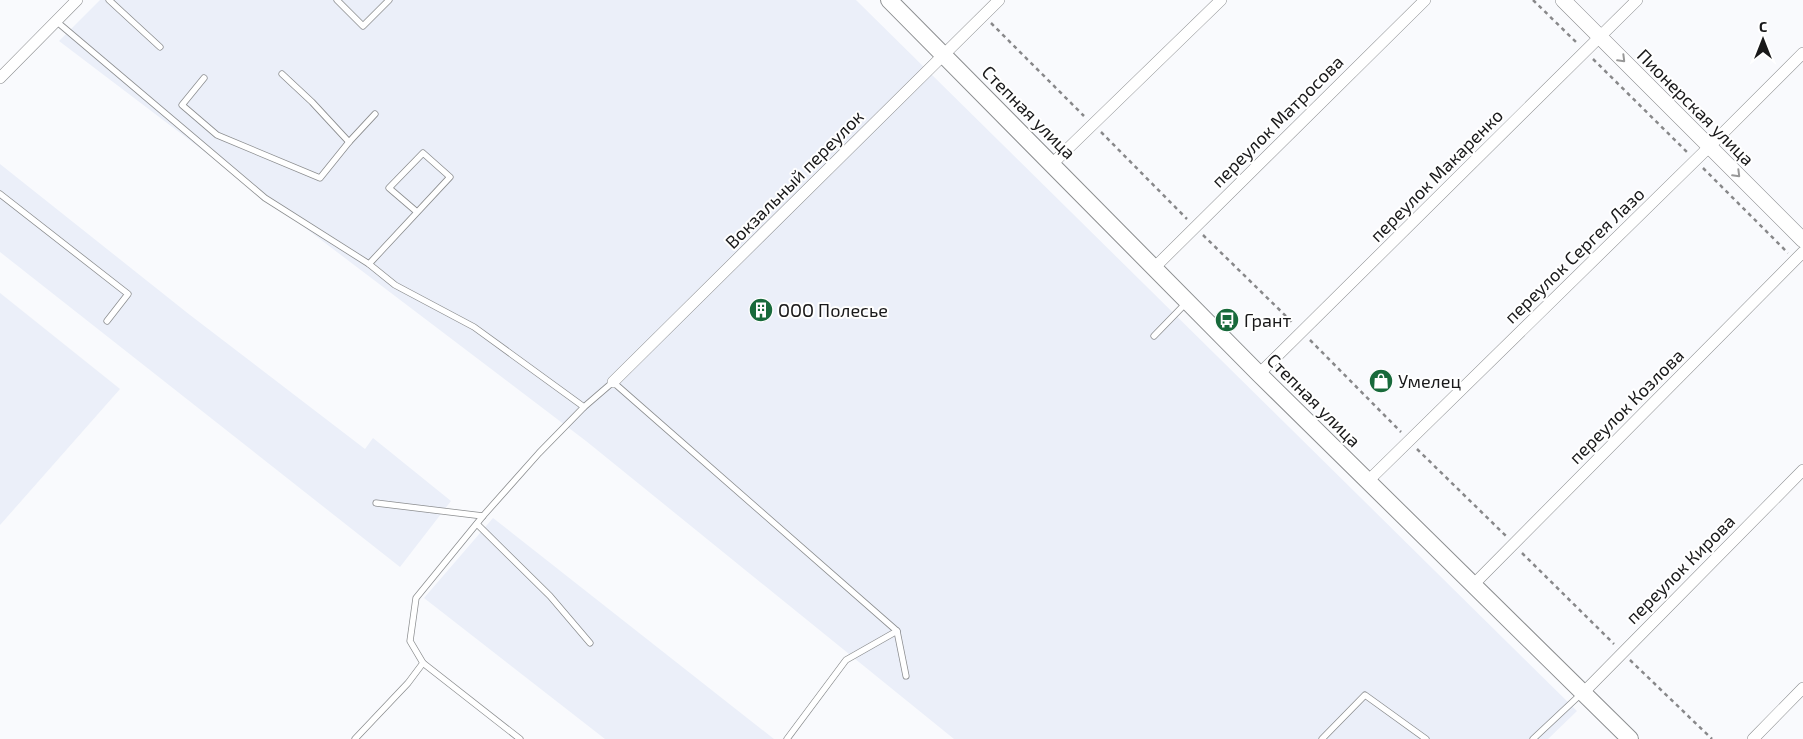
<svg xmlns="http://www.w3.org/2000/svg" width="1803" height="739" font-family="'Exo 2',sans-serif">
  <rect width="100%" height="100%" fill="#f9fafd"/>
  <g fill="#ebeff9">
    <path d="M100,0H856L1577,711L1548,739H954L586,441L59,41Z"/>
    <path d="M0,164L190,315L365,449L373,438L451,501L400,567L0,252Z"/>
    <path d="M0,293L120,389L0,525Z"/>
    <path d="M493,518L774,739H605L424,598Z"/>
  </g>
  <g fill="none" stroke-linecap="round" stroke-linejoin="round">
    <g stroke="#8c8e90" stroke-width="7">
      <g id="service">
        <path d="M109,0L160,47"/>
        <path d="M337,0L363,26L389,0"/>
        <path d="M56,21L265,198L369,264L395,285L474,327L584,407"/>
        <path d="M282,74L312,102L349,142"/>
        <path d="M204,78L182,105L217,135L320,178L349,142L375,114"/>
        <path d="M0,194L128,294L107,321"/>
        <path d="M369,264L450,177L423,153L389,188L417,212"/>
        <path d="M1154,336L1187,302"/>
        <path d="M376,503L483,516"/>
        <path d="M477,524L550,596L590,643"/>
        <path d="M355,739L408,683L423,663"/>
        <path d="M520,739L423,663L410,641L416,598L483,516L539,453L584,407L613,382L897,631L906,676"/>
        <path d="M787,739L846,660L897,631"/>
        <path d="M1322,739L1365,695L1426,739"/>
        <path d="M1533,739L1581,694"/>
      </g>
    </g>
    <g stroke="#8c8e90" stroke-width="12">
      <g id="minor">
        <path d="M0,78L77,0"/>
        <path d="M1052,164L1221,0"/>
        <path d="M1154,268L1425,0"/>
        <path d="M1259,374L1637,0"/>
        <path d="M613,382L999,0"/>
        <path d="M1368,481L1709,147L1803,53"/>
        <path d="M1473,585L1803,252"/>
        <path d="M1583,693L1803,470"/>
        <path d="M1753,739L1803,688"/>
      </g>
    </g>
    <g stroke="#8c8e90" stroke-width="16">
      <path id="tertiary" d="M1563,0L1803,240"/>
    </g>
    <g stroke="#8c8e90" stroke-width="18">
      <path id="secondary" d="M889,0L1259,374L1630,739"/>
    </g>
    <g stroke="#88888a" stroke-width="2.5" stroke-dasharray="4 4" stroke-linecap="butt">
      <path d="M1533,0L1577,43"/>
      <path d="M991,23L1084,116"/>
      <path d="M1593,59L1687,152"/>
      <path d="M1101,132L1187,219"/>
      <path d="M1703,168L1788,253"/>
      <path d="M1203,235L1294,324"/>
      <path d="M1310,340L1401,432"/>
      <path d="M1417,449L1506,536"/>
      <path d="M1522,553L1614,644"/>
      <path d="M1630,660L1712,739"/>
    </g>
    <use href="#service" stroke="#fff" stroke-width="5.5"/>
    <use href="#minor" stroke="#fff" stroke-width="11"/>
    <use href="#tertiary" stroke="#fff" stroke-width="15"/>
    <use href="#secondary" stroke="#fff" stroke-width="16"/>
  </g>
  <defs><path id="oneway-chevron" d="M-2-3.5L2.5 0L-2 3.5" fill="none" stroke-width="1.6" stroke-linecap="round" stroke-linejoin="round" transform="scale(1.25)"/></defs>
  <g stroke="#989898">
    <use href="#oneway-chevron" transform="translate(1622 59) rotate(45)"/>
    <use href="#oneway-chevron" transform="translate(1737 174) rotate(45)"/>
  </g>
  <defs>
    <g id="building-disc" transform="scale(1.25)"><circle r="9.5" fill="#186a3b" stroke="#fff"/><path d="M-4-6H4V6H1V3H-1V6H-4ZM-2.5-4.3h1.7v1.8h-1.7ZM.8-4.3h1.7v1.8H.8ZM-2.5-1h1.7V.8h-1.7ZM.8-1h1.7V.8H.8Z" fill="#fff"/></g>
    <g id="bus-disc" transform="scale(1.25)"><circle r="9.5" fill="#186a3b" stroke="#fff"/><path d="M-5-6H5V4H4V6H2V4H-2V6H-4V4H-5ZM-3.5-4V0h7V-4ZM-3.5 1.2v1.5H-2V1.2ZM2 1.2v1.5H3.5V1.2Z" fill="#fff"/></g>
    <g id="shop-disc" transform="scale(1.25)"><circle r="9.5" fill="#186a3b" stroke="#fff"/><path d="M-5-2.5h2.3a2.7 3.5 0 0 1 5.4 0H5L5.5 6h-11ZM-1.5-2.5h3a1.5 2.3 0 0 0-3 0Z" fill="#fff"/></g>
  </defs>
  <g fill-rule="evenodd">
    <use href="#building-disc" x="761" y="310"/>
    <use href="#bus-disc" x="1227" y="320"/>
    <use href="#shop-disc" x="1381" y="381"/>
  </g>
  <g text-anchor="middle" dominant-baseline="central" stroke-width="4" stroke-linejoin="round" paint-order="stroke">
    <g font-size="18" fill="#19191a" stroke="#fff">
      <text transform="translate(1696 107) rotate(45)">Пионерская улица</text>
      <text transform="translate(1029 112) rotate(45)">Степная улица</text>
      <text transform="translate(1277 121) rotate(-45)">переулок Матросова</text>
      <text transform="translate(1436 175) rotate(-45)">переулок Макаренко</text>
      <text transform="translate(794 179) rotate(-45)">Вокзальный переулок</text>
      <text transform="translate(1574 255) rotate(-44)">переулок Сергея Лазо</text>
      <text transform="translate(1314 400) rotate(45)">Степная улица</text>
      <text transform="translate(1626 406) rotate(-45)">переулок Козлова</text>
      <text transform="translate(1680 569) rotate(-45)">переулок Кирова</text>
    </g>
    <g font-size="18" fill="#19191a" stroke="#fff" text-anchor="start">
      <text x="778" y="310">ООО Полесье</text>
      <text x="1244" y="320">Грант</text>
      <text x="1398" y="381">Умелец</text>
    </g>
  </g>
  <g transform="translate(1763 40)" stroke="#ffffff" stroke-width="4" paint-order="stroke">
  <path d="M0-4L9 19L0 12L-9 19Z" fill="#19191a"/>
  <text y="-8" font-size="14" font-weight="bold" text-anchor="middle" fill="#19191a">С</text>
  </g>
</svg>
